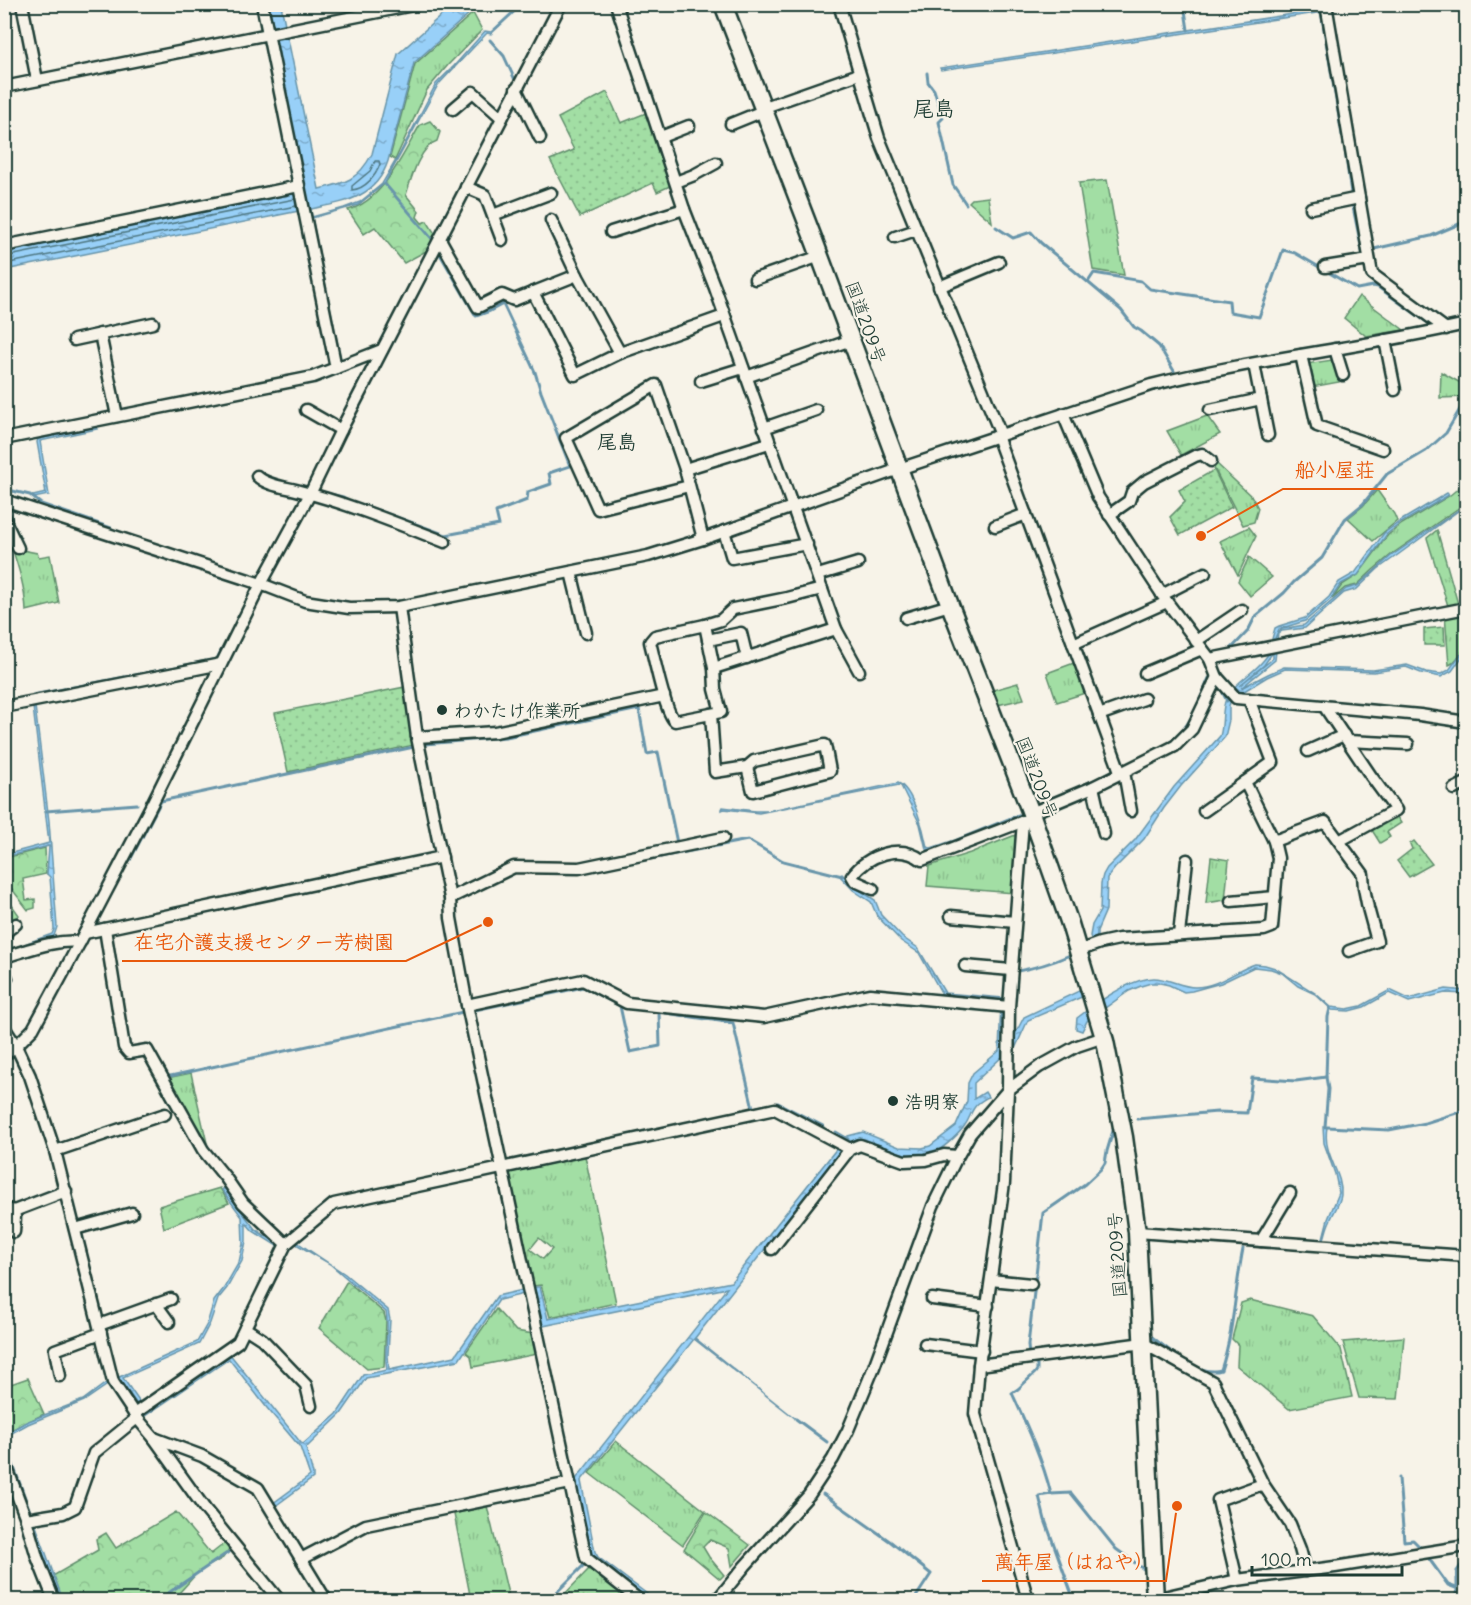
<svg xmlns="http://www.w3.org/2000/svg" width="1471" height="1605" font-family="Delius,'Klee One',sans-serif">
  <defs>
    <pattern id="grass-tufts" width="24" height="20" patternUnits="userSpaceOnUse" patternTransform="scale(1.5)"><rect width="24" height="20" fill="#a2dea4"/><path d="M3 7l-1-3M5 7V3M7 7l1-3M15 17l-1-3M17 17v-4M19 17l1-3" fill="none" stroke="#8bbf8e"/></pattern>
    <pattern id="forest-crowns" width="20" height="18" patternUnits="userSpaceOnUse" patternTransform="scale(1.5)"><rect width="20" height="18" fill="#a2dea4"/><path d="M2 6a3 3 0 1 1 6 0M12 15a3 3 0 1 1 6 0" fill="none" stroke="#8bbf8e"/></pattern>
    <pattern id="park-dots" width="8" height="8" patternUnits="userSpaceOnUse" patternTransform="scale(1.5)"><rect width="8" height="8" fill="#a2dea4"/><path d="M2 2h.1M6 6h.1" fill="none" stroke="#8bbf8e" stroke-width="1.8" stroke-linecap="round"/></pattern>
    <pattern id="water-ripples" width="26" height="14" patternUnits="userSpaceOnUse" patternTransform="scale(1.5)"><rect width="26" height="14" fill="#98d0f8"/><path d="M2 4q2-2 4 0t4 0M15 11q2-2 4 0t4 0" fill="none" stroke="#7baaca"/></pattern>
  </defs>
  <rect width="100%" height="100%" fill="#f7f3e8"/>
  <filter id="ink" filterUnits="userSpaceOnUse"><feTurbulence type="fractalNoise" baseFrequency=".0167" numOctaves="2"/><feDisplacementMap in="SourceGraphic" scale="12" xChannelSelector="R" yChannelSelector="G"/><feConvolveMatrix kernelMatrix="1 2 1 2 8 2 1 2 1" color-interpolation-filters="sRGB"/></filter>
  <g filter="url(#ink)">
    <g fill="url(#grass-tufts)" stroke="#608e6c" stroke-width="1.5" fill-rule="evenodd">
      <path d="M473,13L482,30L448,65L427,90L395,160L390,157L415,64Z"/>
      <path d="M1107,180L1124,275L1093,270L1079,183Z"/>
      <path d="M988,197L992,222L969,202L972,199Z"/>
      <path d="M1359,296L1404,330L1366,336L1344,318Z"/>
      <path d="M1332,360L1339,382L1312,387L1306,364Z"/>
      <path d="M1441,372L1466,386V397L1440,398Z"/>
      <path d="M1207,416L1220,434L1181,455L1167,431Z"/>
      <path d="M1217,464L1252,497L1258,508L1254,522L1243,525L1214,468Z"/>
      <path d="M1466,482V500L1460,507L1392,554L1373,570L1357,585L1345,588L1332,599L1342,585L1358,575L1388,535L1402,524L1449,496Z"/>
      <path d="M1377,490L1394,514L1397,521L1373,541L1348,518L1363,506Z"/>
      <path d="M1249,527L1256,536L1238,575L1220,541Z"/>
      <path d="M1437,530L1458,604L1448,606L1427,538Z"/>
      <path d="M12,548L37,553L39,557L50,555L59,603L26,611C25,588 19,569 12,548Z"/>
      <path d="M1249,557L1272,577L1250,596L1238,581Z"/>
      <path d="M1465,612L1466,652C1455,655 1458,662 1449,665L1445,615Z"/>
      <path d="M1074,663L1085,693L1057,702L1047,673Z"/>
      <path d="M1018,683L1024,699L997,705L993,690Z"/>
      <path d="M1018,834L1014,893L927,886L929,866L970,853Z"/>
      <path d="M1211,857L1229,860L1225,900L1206,903Z"/>
      <path d="M191,1073L207,1143L203,1145L167,1078Z"/>
      <path d="M585,1156L616,1303L550,1317L541,1285L533,1286L509,1173ZM539,1238L552,1249L543,1259L530,1249Z"/>
      <path d="M1250,1300L1313,1316L1341,1349L1352,1397L1289,1409L1237,1366L1238,1345L1232,1339L1241,1303Z"/>
      <path d="M496,1309L516,1331L533,1334L537,1354L473,1367L471,1356L466,1352Z"/>
      <path d="M1404,1337L1398,1399L1359,1398L1343,1342Z"/>
      <path d="M616,1441L705,1511L683,1545L589,1473Z"/>
      <path d="M487,1506L509,1598L506,1600H471L454,1514Z"/>
      <path d="M589,1569L630,1600H559Z"/>
    </g>
    <g fill="url(#forest-crowns)" stroke="#608e6c" stroke-width="1.5">
      <path d="M430,121L440,132L437,141C420,146 411,179 406,195L419,211L417,217L422,223L427,221L437,237L428,250L404,263L375,227L364,234L348,210C383,201 403,154 420,125Z"/>
      <path d="M45,848L46,874L23,879L26,900L35,899V908L28,910L5,880V858Z"/>
      <path d="M4,894L19,915L5,926H4Z"/>
      <path d="M220,1188L229,1203L164,1228L159,1206Z"/>
      <path d="M347,1281L384,1313L386,1321L384,1367L367,1369L319,1328Z"/>
      <path d="M28,1378L44,1414L5,1433V1386Z"/>
      <path d="M176,1512L211,1554L225,1543L229,1549L223,1558L198,1572L179,1593L161,1598L158,1600H61L51,1577L98,1550L96,1539L106,1533L116,1548Z"/>
      <path d="M706,1512L750,1545L732,1566L729,1548L710,1540L703,1547L709,1557L724,1575L720,1579L684,1549Z"/>
    </g>
    <g fill="url(#park-dots)" stroke="#608e6c" stroke-width="1.5">
      <path d="M607,92L621,123L646,113L672,185L657,192L653,183L580,217L550,160L574,150L558,118Z"/>
      <path d="M1214,470L1232,507L1180,535L1170,517L1185,502L1179,490Z"/>
      <path d="M1444,627L1445,645H1424V629Z"/>
      <path d="M405,687L414,745L288,772L275,713Z"/>
      <path d="M1392,817H1397L1401,823L1387,832L1390,837L1380,843L1370,827Z"/>
      <path d="M1414,841L1432,864L1409,877L1397,861L1412,849L1410,844Z"/>
    </g>
    <g fill="url(#water-ripples)" stroke="#6895aa" stroke-width="1.5">
      <path d="M269,5H281L319,189C346,183 358,180 372,154L398,54L453,5H476L472,11L414,63L388,161C376,198 345,202 311,209L312,217L344,208L360,202L382,184L399,155L436,84L454,66L485,31L491,32L520,5H522L491,34L487,33L438,85L385,183L433,239L432,240L384,184L358,205L312,218L341,360L338,361L309,209L5,270L4,252L306,191Z"/>
      <path d="M1319,10H1323V12L941,70L940,68Z"/>
      <path d="M96,427L97,429L40,441L49,495L34,498L33,496L46,493L37,442L38,439Z"/>
      <path d="M1447,493L1449,495L1401,523L1387,534L1358,575L1341,584L1331,599L1305,621L1279,629L1275,638L1278,633L1282,629L1304,625L1346,589L1357,586L1391,556L1461,508L1466,502V505L1399,554L1378,569L1357,589L1344,593L1305,628L1282,631L1278,634L1277,640L1272,639L1275,628L1279,626L1305,618L1329,597L1339,582L1355,573L1384,533L1402,520Z"/>
      <path d="M1271,651L1273,652L1264,665L1239,686L1270,661L1273,658V651H1276L1275,660L1241,688L1268,674L1284,667L1373,670L1407,665L1426,672L1441,674L1449,670L1460,655L1466,654V656L1462,657L1452,671L1441,677L1421,673L1406,667L1374,672L1285,669L1267,677L1231,699L1229,706V720L1225,737L1181,786L1164,808L1144,839L1115,868L1107,878L1106,910L1097,931V939L1092,941L1090,936L1092,925L1100,911L1101,883L1103,875L1107,868L1135,840L1174,787L1220,736C1224,724 1221,710 1226,699C1234,683 1251,675 1262,662C1265,659 1268,654 1271,651Z"/>
      <path d="M35,706L49,821L57,927L53,939L5,954V951L52,934L54,929L50,877L47,874L49,846L5,857L4,855L49,843L33,707Z"/>
      <path d="M898,783C913,789 924,831 927,847L931,848L955,840L1019,814L1020,816L932,850L926,849L920,824L901,786L899,785L759,813L724,809L722,810V809L723,807L755,811H767Z"/>
      <path d="M842,874L853,886L875,900L881,915L902,937L918,948L945,993L1003,998L1011,1042L1024,1017L1077,992L1083,985L1084,996L1028,1020L1013,1053L1004,1055L974,1083V1099L985,1092L988,1097C983,1100 977,1103 974,1108C970,1114 969,1120 965,1125C960,1133 946,1146 937,1151C903,1168 875,1132 851,1142L845,1139L848,1136L863,1132L899,1147L922,1148L930,1146L956,1126L967,1101L968,1083L973,1073L999,1051L1001,1002L942,994L919,953L901,941L877,916L871,902L853,890L839,875Z"/>
      <path d="M1255,964L1265,965L1275,968L1315,993L1331,1007L1347,1009L1361,1006L1390,990L1409,999L1446,989L1466,991V994L1445,993L1409,1002L1389,993L1364,1007L1349,1011L1332,1010L1315,994L1298,986L1282,973L1271,969L1254,967L1221,983L1192,991L1184,992L1169,985L1160,983H1151L1141,986L1129,991L1087,1021L1082,1031L1076,1029L1077,1018C1095,1004 1131,978 1154,978C1168,978 1181,987 1195,987C1217,987 1235,971 1255,964Z"/>
      <path d="M1323,1127H1327C1322,1155 1343,1172 1341,1195C1340,1204 1333,1213 1330,1221C1327,1227 1326,1233 1324,1239L1323,1238L1328,1219L1339,1193L1335,1174L1324,1143Z"/>
      <path d="M838,1147L842,1151L695,1338L796,1419L694,1339L581,1481L595,1552L598,1557L655,1600H646L594,1559L590,1554L575,1484L576,1479L727,1288L543,1326L536,1293L533,1292L534,1287H540L548,1319L731,1282Z"/>
      <path d="M224,1188L255,1229L278,1244L277,1246L253,1231L246,1223V1241L242,1261L227,1288L218,1299L210,1323L199,1344L123,1378L145,1410L229,1353L301,1443L303,1444L337,1414L363,1375L387,1370C383,1351 390,1331 386,1312L330,1264L296,1244L297,1242L345,1274L388,1310L390,1320L388,1354L389,1370L455,1356L497,1296L523,1290L524,1294L499,1300L459,1360L366,1378L341,1414L306,1448L313,1474V1478L274,1507L272,1504L310,1476L300,1447L267,1408L229,1359L145,1416L120,1380L109,1384L84,1401L28,1424L5,1437V1434L26,1422L83,1400L106,1383L197,1342L207,1324L214,1301L224,1288L239,1262L243,1244L242,1217L222,1190Z"/>
      <path d="M4,1438L63,1600H60L5,1447Z"/>
    </g>
    <g fill="none" stroke-linecap="round" stroke-linejoin="round">
      <g stroke="#4f7882" stroke-width="1.5">
        <path d="M375,161H379L380,164C376,176 365,189 352,190V186L370,171Z"/>
        <path d="M4,257L295,199"/>
        <path d="M4,264L296,206"/>
      </g>
      <g stroke="#6895aa" stroke-width="3">
        <path d="M1184,4L1188,30"/>
        <path d="M1321,12L1342,135"/>
        <path d="M490,40L504,56L515,80"/>
        <path d="M927,73L928,82L934,90L943,118L939,122L953,185L966,204"/>
        <path d="M1344,143L1353,207L1363,256"/>
        <path d="M996,227L1013,238L1031,232L1041,243L1121,310L1134,327L1141,331L1159,346L1174,371"/>
        <path d="M1374,249L1431,236L1464,222L1466,226"/>
        <path d="M1088,282L1094,273L1141,281L1150,289L1229,301L1230,312L1259,317L1283,250L1295,253L1357,289L1373,286L1378,287L1428,323"/>
        <path d="M1460,338L1466,343"/>
        <path d="M4,489L30,495L41,504L111,528"/>
        <path d="M321,492L343,497L354,503"/>
        <path d="M366,506L446,535L499,525L496,512L527,500L528,492L551,484L549,473L570,466L541,392L535,372L503,304L490,311L476,316L440,254"/>
        <path d="M1231,649L1248,631L1255,617L1284,593L1294,582L1322,558L1345,519L1363,504L1387,474L1426,451L1446,433L1466,399"/>
        <path d="M1221,689L1227,701"/>
        <path d="M33,695L217,659L222,649"/>
        <path d="M425,744L506,737L639,709L647,754L658,752L677,843"/>
        <path d="M1152,752C1158,748 1167,745 1173,740C1192,725 1200,699 1209,678"/>
        <path d="M46,811L137,804"/>
        <path d="M130,860L161,801L414,747"/>
        <path d="M634,862L748,840L783,861L842,876"/>
        <path d="M1013,972C1035,968 1050,964 1070,955L1071,952"/>
        <path d="M475,1010L583,987L620,1006L630,1052L660,1046L659,1012L733,1023L753,1108L778,1103L823,1126"/>
        <path d="M166,1077L463,1012"/>
        <path d="M1326,1077L1328,1017L1330,1008"/>
        <path d="M1137,1119L1217,1112L1247,1113L1252,1078L1296,1081L1326,1077L1328,1089L1325,1127"/>
        <path d="M1327,1127L1389,1130L1425,1123L1466,1110"/>
        <path d="M836,1132L848,1139"/>
        <path d="M1152,1337C1168,1349 1200,1377 1221,1370C1234,1331 1235,1289 1243,1249"/>
        <path d="M1029,1357L1028,1345L1043,1213L1085,1184L1101,1169L1105,1163L1107,1151L1113,1131V1128"/>
        <path d="M1032,1362L1037,1365V1370L1035,1373L1018,1389L1012,1393C1027,1426 1042,1458 1051,1494L1039,1496L1045,1520L1074,1600"/>
        <path d="M796,1419L827,1442"/>
        <path d="M1399,1478L1404,1541L1413,1540L1424,1551"/>
        <path d="M823,1494L891,1542L931,1574L914,1600"/>
        <path d="M1051,1494L1071,1493L1116,1549L1145,1570L1146,1582"/>
        <path d="M1427,1556L1448,1585L1456,1588"/>
        <path d="M158,1600L233,1549"/>
        <path d="M510,1600L522,1594H555L584,1565"/>
        <path d="M1457,1600V1571L1466,1558"/>
      </g>
      <g stroke="#1f3d34" stroke-width="15">
        <g id="minor">
          <path d="M22,4L37,80"/>
          <path d="M262,4L336,368"/>
          <path d="M616,4L684,209L715,288L836,629L859,671"/>
          <path d="M839,4L879,138L1001,435"/>
          <path d="M1326,4L1372,274L1446,329"/>
          <path d="M4,87L418,4"/>
          <path d="M516,89L540,138"/>
          <path d="M762,108L859,74"/>
          <path d="M453,109L473,92L502,118"/>
          <path d="M731,124L763,111"/>
          <path d="M661,137L689,126"/>
          <path d="M676,182L694,175L716,163"/>
          <path d="M466,187L485,195L502,240"/>
          <path d="M1311,208L1359,198"/>
          <path d="M493,215L551,193"/>
          <path d="M551,220L577,275"/>
          <path d="M611,232L684,209"/>
          <path d="M895,237L916,230"/>
          <path d="M440,239L478,307L502,295L514,300L577,275L620,353L724,316"/>
          <path d="M4,246L299,186"/>
          <path d="M1325,267L1369,260"/>
          <path d="M755,279L820,256"/>
          <path d="M939,287L999,262"/>
          <path d="M533,292L575,375L620,353"/>
          <path d="M100,334L117,416"/>
          <path d="M74,340L153,323"/>
          <path d="M1385,340L1395,390"/>
          <path d="M1335,349L1343,375"/>
          <path d="M1301,355L1317,426L1383,449"/>
          <path d="M1254,364L1268,435"/>
          <path d="M746,377L851,340"/>
          <path d="M701,381L743,368"/>
          <path d="M306,410L341,430"/>
          <path d="M1210,410L1261,399"/>
          <path d="M1063,414L1098,497L1167,602L1210,659L1217,677L1236,698L1420,715L1466,722"/>
          <path d="M764,428L816,410"/>
          <path d="M997,436L1121,774"/>
          <path d="M4,439L313,377L382,350"/>
          <path d="M685,469L769,443"/>
          <path d="M257,476C266,485 284,487 296,490C347,503 396,523 445,542"/>
          <path d="M689,486L598,509L566,438L656,385L685,469L703,539"/>
          <path d="M4,500L261,584L305,601L349,608L399,607L648,556L703,539L899,469L1151,385C1254,359 1362,348 1466,324"/>
          <path d="M4,515L6,523L18,548"/>
          <path d="M1109,515L1129,501L1132,492L1144,482L1195,456L1202,454L1211,461"/>
          <path d="M995,526L1026,514"/>
          <path d="M724,531L732,558L807,544"/>
          <path d="M571,572L586,633"/>
          <path d="M818,575L858,563"/>
          <path d="M1162,595L1205,573"/>
          <path d="M399,607L417,737L450,898L451,918L467,1005L586,1558L639,1600"/>
          <path d="M906,618L950,605"/>
          <path d="M705,625L714,668L715,689L721,712L675,721C665,713 654,657 650,642L655,636Z"/>
          <path d="M705,625L721,620L733,609L787,598L822,589"/>
          <path d="M708,640L741,633L747,658"/>
          <path d="M1196,641L1242,610"/>
          <path d="M1073,644L1167,602"/>
          <path d="M1210,659L1466,608"/>
          <path d="M714,668L836,629"/>
          <path d="M1145,673L1202,649"/>
          <path d="M1324,706L1371,776L1396,810L1339,841"/>
          <path d="M4,707L221,664"/>
          <path d="M711,714L715,772L747,767L754,761L825,745L830,771L753,791L747,767"/>
          <path d="M1099,715L1144,699"/>
          <path d="M417,737L495,732L664,696"/>
          <path d="M1348,741L1408,744"/>
          <path d="M1308,751L1344,735"/>
          <path d="M1124,772L1131,811"/>
          <path d="M1093,787L1104,834"/>
          <path d="M1454,789L1466,783"/>
          <path d="M1204,811L1273,762L1249,699"/>
          <path d="M1031,813L1093,787L1175,746L1192,729L1217,677"/>
          <path d="M1023,821L1009,1007L1008,1090L1004,1183L979,1365L975,1414L1028,1600"/>
          <path d="M1274,841L1325,822L1363,874L1364,888L1368,908L1377,941L1349,951"/>
          <path d="M873,889L855,881L852,876C868,855 899,843 922,860L1029,819"/>
          <path d="M450,898L514,867L579,868L723,838"/>
          <path d="M1231,901L1275,897"/>
          <path d="M951,916L1015,922"/>
          <path d="M105,929L124,1047L129,1053L147,1050L203,1150L225,1177L243,1203L286,1244"/>
          <path d="M85,933L442,857"/>
          <path d="M1179,935L1187,860"/>
          <path d="M4,936L8,930L16,924"/>
          <path d="M1078,951L1100,943L1119,939L1264,930L1272,927L1278,858L1274,841L1245,782"/>
          <path d="M4,957C29,950 55,939 80,942"/>
          <path d="M965,966L1011,970"/>
          <path d="M4,978H7"/>
          <path d="M467,1005L583,980L627,1003L764,1017L870,994L1009,1007"/>
          <path d="M4,1027L16,1046L30,1076L55,1151L113,1382L137,1418L154,1438L205,1509L279,1600"/>
          <path d="M4,1055L16,1046L33,1029L80,942L151,806L261,584L310,494L341,430L561,4"/>
          <path d="M55,1151L165,1114"/>
          <path d="M4,1208L14,1211L15,1217L14,1232"/>
          <path d="M14,1211L66,1191"/>
          <path d="M75,1229L132,1213"/>
          <path d="M1137,1232L1466,1256"/>
          <path d="M1261,1241L1290,1193"/>
          <path d="M772,1249L850,1149L860,1145L904,1161L926,1160L944,1155L957,1156"/>
          <path d="M991,1280L1031,1284"/>
          <path d="M932,1299L988,1306"/>
          <path d="M156,1304L169,1322"/>
          <path d="M99,1325L171,1299"/>
          <path d="M245,1328L262,1339L306,1385L311,1406"/>
          <path d="M925,1344L982,1351"/>
          <path d="M979,1365L1143,1343L1213,1382L1263,1484L1290,1524L1300,1549L1306,1571"/>
          <path d="M60,1376L55,1350L101,1333"/>
          <path d="M134,1414L238,1342L286,1244L334,1204L775,1109L850,1149"/>
          <path d="M154,1438L202,1456L258,1488L326,1600"/>
          <path d="M4,1460L25,1516L37,1557L54,1600"/>
          <path d="M26,1519L63,1513L75,1507L94,1453L137,1418"/>
          <path d="M301,1559L366,1525L570,1483"/>
          <path d="M1237,1580L1218,1500L1263,1484"/>
          <path d="M1155,1599L1237,1580L1335,1567L1466,1546"/>
          <path d="M717,1600L745,1566L809,1495L833,1459L848,1430L874,1367L933,1206L956,1159L970,1134L1008,1090L1039,1067L1077,1046L1104,1037"/>
        </g>
      </g>
      <g stroke="#1f3d34" stroke-width="21">
        <path id="highway" d="M723,4L815,243L950,605L1031,813L1070,924L1105,1041L1124,1137L1137,1232L1155,1600"/>
      </g>
      <use href="#minor" stroke="#f7f3e8" stroke-width="10"/>
      <use href="#highway" stroke="#f7f3e8" stroke-width="16"/>
    </g>
  </g>
  <g fill="#1f3d34" stroke="#f7f3e8" stroke-width="2">
    <circle cx="442" cy="710" r="6"/>
    <circle cx="893" cy="1101" r="6"/>
  </g>
  <g text-anchor="middle" dominant-baseline="central" stroke-width="4.5" stroke-linejoin="round" paint-order="stroke">
    <g font-size="18" fill="#1f3d34" stroke="#f7f3e8">
      <text transform="translate(866 322) rotate(70)">国道209号</text>
      <text transform="translate(1037 777) rotate(69)">国道209号</text>
      <text transform="translate(1117 1255) rotate(-94)">国道209号</text>
    </g>
    <g font-size="18" font-weight="bold" fill="#1f3d34" stroke="#f7f3e8" text-anchor="start">
      <text x="454" y="710">わかたけ作業所</text>
      <text x="905" y="1101">浩明寮</text>
    </g>
    <g font-size="20" font-weight="bold" fill="#1f3d34" stroke="#f7f3e8">
      <text x="617" y="441">尾島</text>
    </g>
    <g font-size="21" font-weight="bold" fill="#1f3d34" stroke="#f7f3e8">
      <text x="934" y="108">尾島</text>
    </g>
  </g>
  <path fill="none" stroke="#e8590c" stroke-width="2" d="M1201 536L1283 489H1387M488 922L406 961H122M1177 1506L1166 1581H982"/>
  <g fill="#e8590c" stroke="#f7f3e8" stroke-width="2">
    <circle cx="1201" cy="536" r="6"/>
    <circle cx="488" cy="922" r="6"/>
    <circle cx="1177" cy="1506" r="6"/>
  </g>
  <g font-size="20" text-anchor="middle" font-weight="bold" fill="#e8590c" stroke="#f7f3e8" stroke-width="4.5" stroke-linejoin="round" paint-order="stroke">
    <text x="1335" y="477">船小屋荘</text>
    <text x="264" y="949">在宅介護支援センター芳樹園</text>
    <text x="1074" y="1569">萬年屋（はねや）</text>
  </g>
  <rect width="1471" height="1605" fill="none" stroke="#f7f3e8" stroke-width="24"/>
  <rect x="12" y="12" width="1447" height="1581" fill="none" stroke="#1f3d34" stroke-width="2" filter="url(#ink)"/>
  <path d="M1252 1566v9h150v-9" fill="none" stroke="#1f3d34" stroke-width="3"/>
  <text x="1261" y="1566" font-size="18" fill="#1f3d34" stroke="#f7f3e8" stroke-width="4.5" paint-order="stroke">100 m</text>
</svg>
